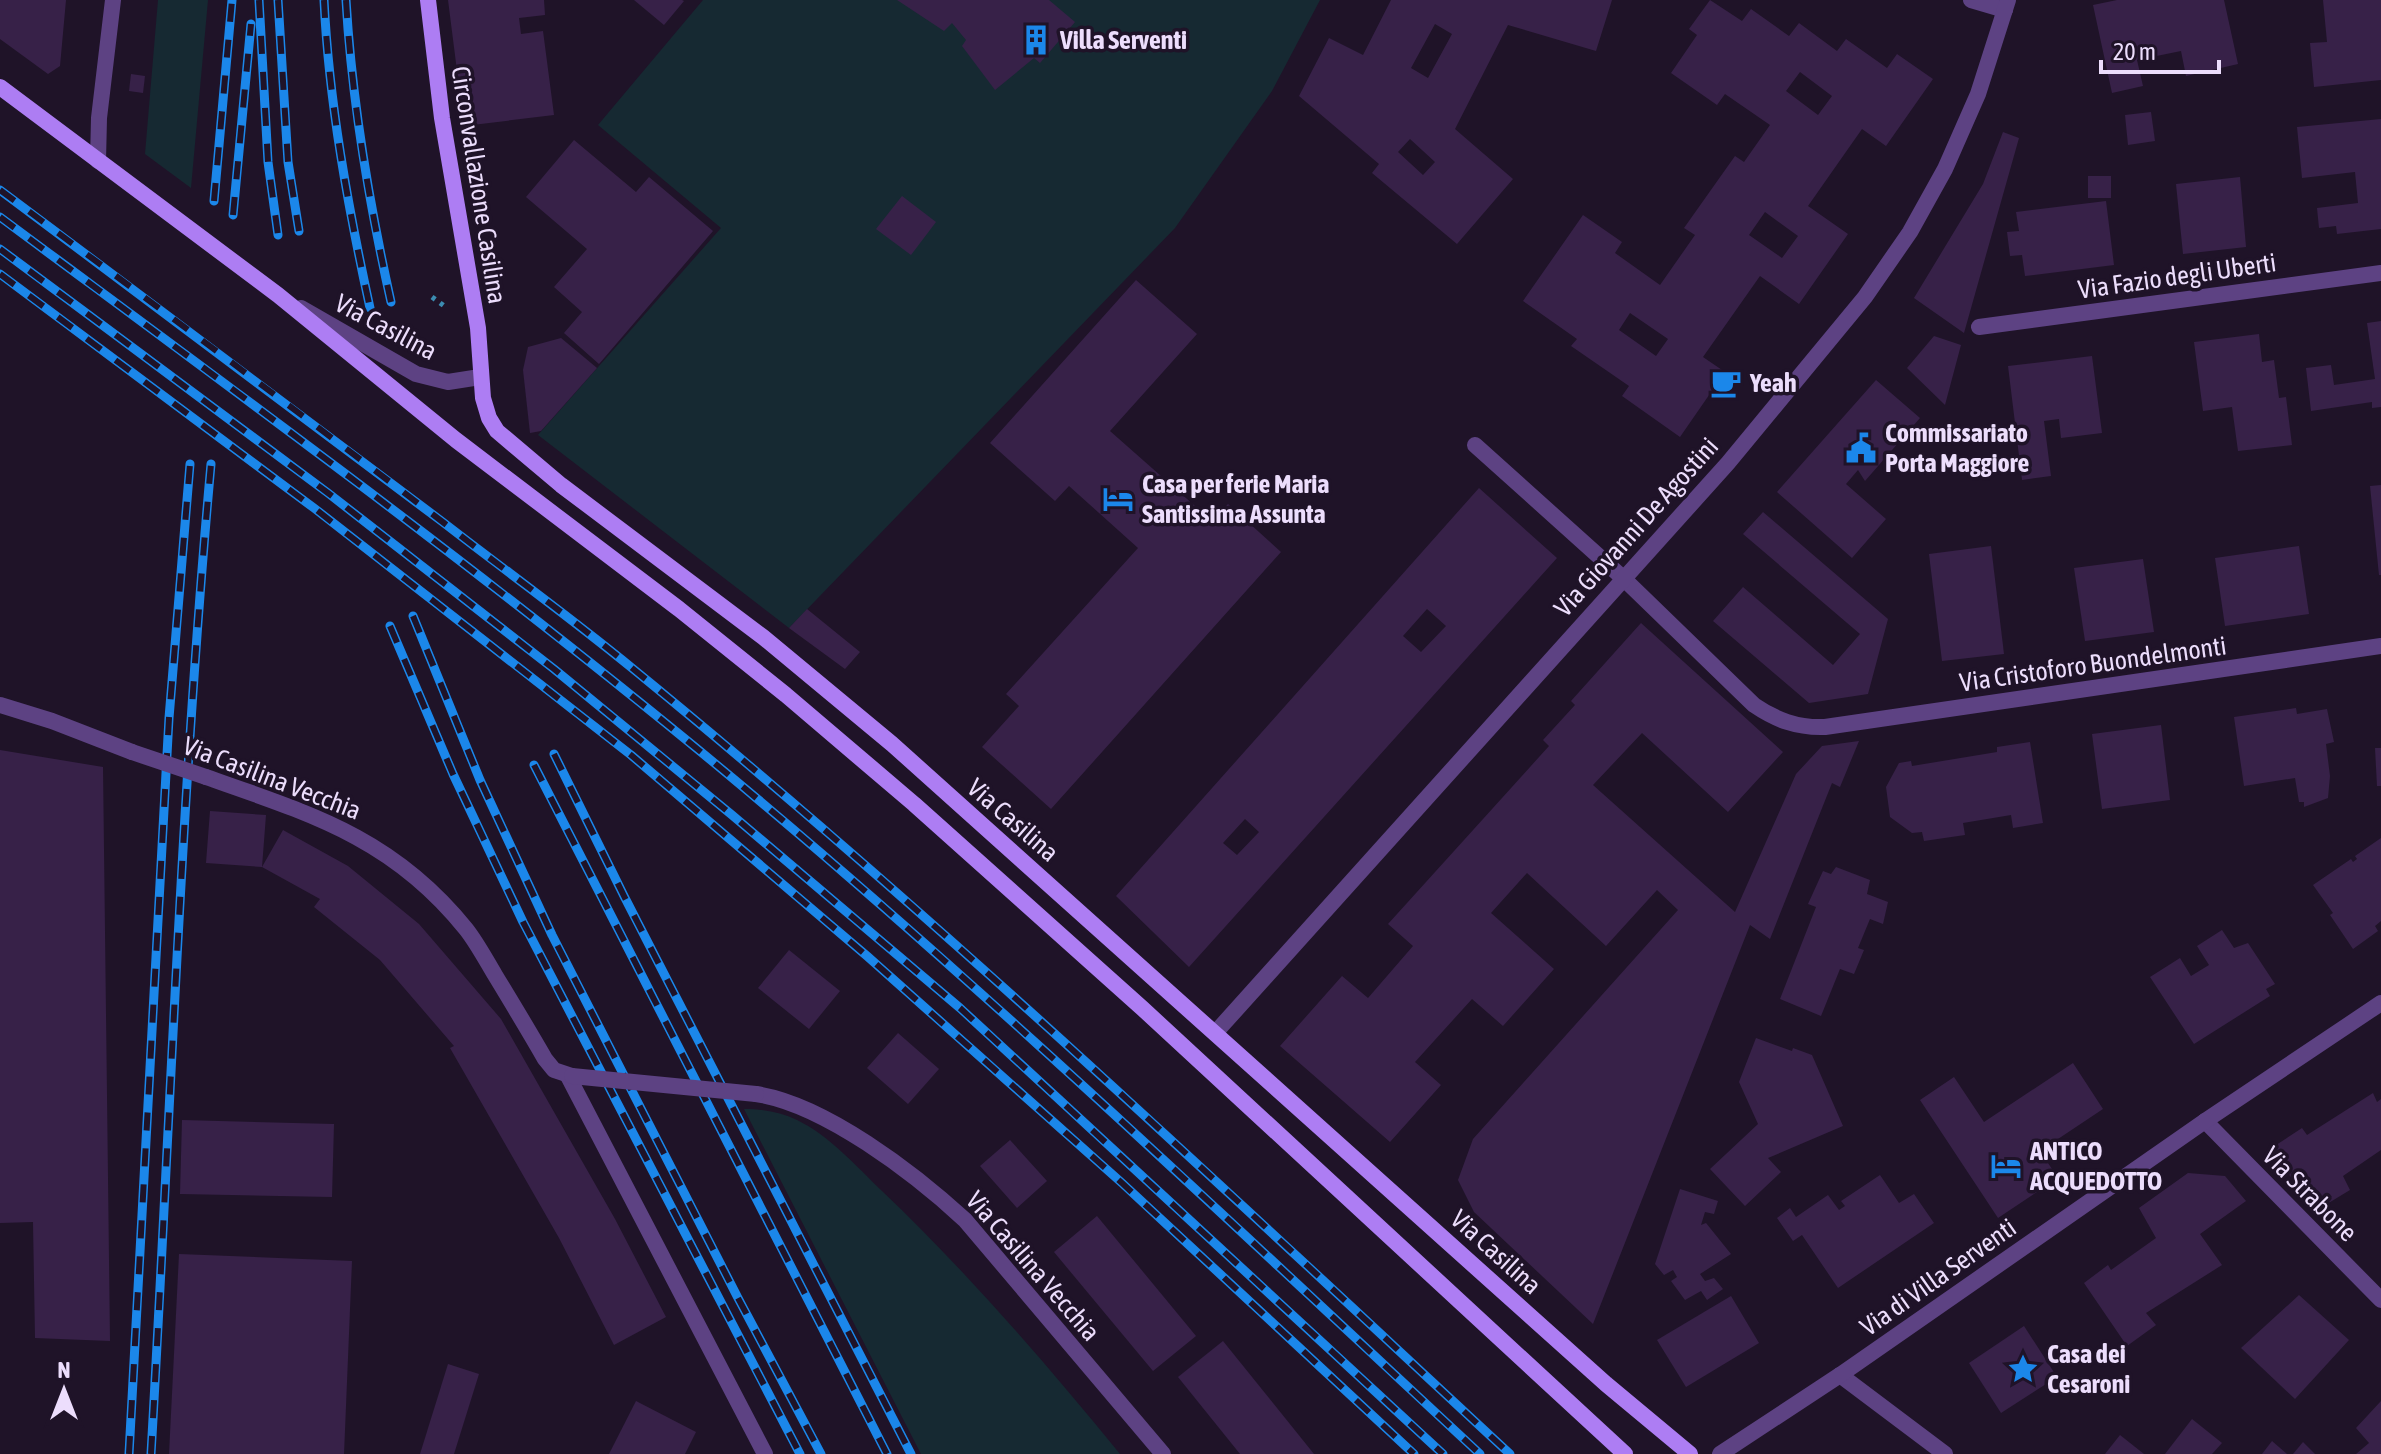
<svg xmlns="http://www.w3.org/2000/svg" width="2381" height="1454" font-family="'Asap Condensed',sans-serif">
  <rect width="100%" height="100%" fill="#1f1328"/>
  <g fill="#162932">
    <path d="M158,0H208L191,188L145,154Z"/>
    <path d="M703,0H1320L1272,91L1175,228L789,628L538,435L721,228L598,125Z"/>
    <path d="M744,1109C763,1109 780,1112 797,1120C830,1136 856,1166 882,1191C968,1273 1045,1362 1120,1454H921Z"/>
  </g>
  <g fill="#372148" fill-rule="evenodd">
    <path d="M0,0H66L60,66L48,74L0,39Z"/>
    <path d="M448,0H544L545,15L519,18L521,34L543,31L554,115L464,126Z"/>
    <path d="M634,0H682L684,1L664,25Z"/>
    <path d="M897,0H1049L1075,22L1040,63L1034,58L995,90L962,46L966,40L952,23L944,31Z"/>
    <path d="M1391,0H1612L1596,51L1508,25L1455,129L1513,179L1457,244L1372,173L1379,164L1299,96L1329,38L1363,55ZM1435,24L1452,34L1428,78L1411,68ZM1410,139L1435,162L1423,175L1398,152Z"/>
    <path d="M1710,0L1742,21L1751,9L1789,36L1799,23L1837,51L1846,39L1887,68L1897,54L1933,79L1886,146L1862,129L1808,206L1848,234L1799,304L1760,276L1703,357L1725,372L1680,437L1622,396L1629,386L1571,346L1577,339L1523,301L1583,215L1622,242L1615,253L1660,285L1695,235L1684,228L1735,156L1744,162L1770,125L1725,94L1717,105L1671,73L1697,35L1689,29ZM1800,72L1832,96L1818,115L1786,91ZM1765,212L1798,236L1782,258L1749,235ZM1630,313L1668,339L1656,356L1619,330Z"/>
    <path d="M2117,0H2224L2238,64L2186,76L2181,51L2137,60L2143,86L2112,93L2093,5Z"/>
    <path d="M2323,0H2381V80L2314,87L2310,43L2327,42Z"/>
    <path d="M131,74L145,76L143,93L129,91Z"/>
    <path d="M2151,112L2155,141L2128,145L2125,115Z"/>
    <path d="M2381,119V229L2337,234L2336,226L2319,228L2317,208L2358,203L2355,172L2302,178L2297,127Z"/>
    <path d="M2003,132L2019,138L1964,333L1914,298L1983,184Z"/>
    <path d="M574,140L636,192L649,177L713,231L599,364L564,333L582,312L554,287L587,249L526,197Z"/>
    <rect x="2088" y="176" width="23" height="22"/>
    <path d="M2240,177L2246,247L2183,254L2176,184Z"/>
    <path d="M902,196L936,222L911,255L876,229Z"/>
    <path d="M2106,201L2114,265L2025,276L2022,255L2010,256L2007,232L2019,231L2016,212Z"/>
    <path d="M1136,280L1197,334L1110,431L1212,521L1228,504L1281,552L1051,809L982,747L1019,706L1006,694L1138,548L1069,486L1055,501L990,443Z"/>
    <path d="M2381,321V407L2372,408V402L2311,411L2306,368L2331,365L2334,385L2375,379L2367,323Z"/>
    <path d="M2259,334L2262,362L2274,360L2279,398L2286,397L2292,445L2238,451L2232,407L2203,411L2194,342Z"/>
    <path d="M1934,336L1961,345L1945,405L1907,368Z"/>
    <path d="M561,338L597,368L541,431L530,433L523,370L528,347Z"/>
    <path d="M2092,356L2102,433L2061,438L2059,419L2044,421L2051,476L2022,480L2008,366Z"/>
    <path d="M1876,380L1920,418L1865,481L1858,470L1846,484L1886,519L1852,558L1777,492Z"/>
    <path d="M2381,485V575H2379L2370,486Z"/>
    <path d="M1479,488L1557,558L1189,967L1116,896ZM1427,609L1446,626L1421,652L1403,636ZM1245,819L1259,832L1237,855L1223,843Z"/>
    <path d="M1763,512L1888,619L1868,694L1809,703L1713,621L1743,587L1833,665L1860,634L1743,534Z"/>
    <path d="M1991,546L2004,654L1942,661L1929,554Z"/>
    <path d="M2299,546L2309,614L2225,626L2215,558Z"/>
    <path d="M2143,559L2154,632L2085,641L2074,568Z"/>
    <path d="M807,609L860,652L845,669L789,628Z"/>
    <path d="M1641,623L1783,752L1728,812L1642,733L1593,785L1735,912L1796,774L1822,746L1859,741L1840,787L1832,783L1770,939L1750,925L1593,1324L1474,1212L1458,1180L1473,1139L1678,910L1657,890L1606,946L1527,873L1491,913L1554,969L1503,1026L1472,999L1415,1062L1441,1085L1390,1142L1280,1046L1342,976L1368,998L1413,946L1388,924L1549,746L1543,740L1575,705L1571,701Z"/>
    <path d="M2296,708L2297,714L2327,709L2334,742L2326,744L2330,776L2328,798L2304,807V802H2299L2295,778L2244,786L2234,717Z"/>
    <path d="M2161,725L2170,800L2102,809L2092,734Z"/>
    <path d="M2030,742L2043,823L2013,828L2011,815L1963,823L1965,835L1924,841L1922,832L1912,833L1890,817L1886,787L1899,763L1911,761L1912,766L1997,752V747Z"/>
    <path d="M2375,748H2381V786H2377Z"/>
    <path d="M0,750L103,767L110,1341L35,1338L33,1222L0,1223Z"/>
    <path d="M210,811L266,815L262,867L206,863Z"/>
    <path d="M283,830L348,866L419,924L501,1019L615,1219L666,1317L614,1345L559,1238L450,1048L454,1046L380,960L314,907L320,899L262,867Z"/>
    <path d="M2381,838V921L2375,926L2378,931L2353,949L2330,915L2333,913L2313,885L2351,859L2353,862L2357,859L2355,856Z"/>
    <path d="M1836,867L1870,880L1867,894L1888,902L1883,924L1870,919L1858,948L1864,950L1854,974L1840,969L1821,1016L1780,999L1816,907L1808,904L1823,871L1831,874Z"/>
    <path d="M2222,930L2234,948L2248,943L2275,984L2266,989L2270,996L2194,1044L2150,977L2180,958L2191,976L2209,965L2197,946Z"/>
    <path d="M789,950L840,991L809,1029L758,988Z"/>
    <path d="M898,1033L939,1069L908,1104L867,1068Z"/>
    <path d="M1756,1038L1792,1051L1793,1048L1812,1055L1843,1126L1768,1158L1781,1172L1745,1206L1710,1169L1758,1124L1739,1082Z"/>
    <path d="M2073,1063L2103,1109L2040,1151L2058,1178L1998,1218L1920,1100L1954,1077L1984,1122Z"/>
    <path d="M2373,1093L2377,1102L2381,1099V1150L2343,1176L2350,1190L2322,1207L2293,1180L2270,1149L2302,1128L2307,1135Z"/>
    <path d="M182,1120L334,1124L332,1197L180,1194Z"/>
    <path d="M1010,1140L1047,1181L1017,1208L980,1166Z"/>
    <path d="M2188,1173L2225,1176L2246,1201L2200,1234L2222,1265L2146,1313L2156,1325L2127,1346L2084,1283L2108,1265L2111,1270L2156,1238L2139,1208Z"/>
    <path d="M1880,1175L1899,1203L1914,1194L1934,1223L1838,1288L1802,1235L1793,1241L1777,1218L1790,1208L1796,1217L1828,1195L1839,1210L1845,1206L1841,1201Z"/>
    <path d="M1680,1189L1718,1201L1714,1214L1705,1212L1701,1225L1706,1223L1731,1254L1700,1274L1705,1281L1714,1278L1723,1289L1707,1300L1701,1291L1685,1300L1671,1281L1677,1277L1673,1270L1664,1275L1655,1264Z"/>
    <path d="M1097,1216L1196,1336L1153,1371L1054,1252Z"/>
    <path d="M179,1254L352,1261L344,1454H169Z"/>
    <path d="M2299,1295L2349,1340L2295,1399L2241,1348Z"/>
    <path d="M1731,1296L1759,1343L1686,1387L1657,1340Z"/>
    <path d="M2024,1326L2057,1377L2001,1413L1969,1363Z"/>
    <path d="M1223,1341L1314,1454H1240L1178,1377Z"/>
    <path d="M448,1364L479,1374L454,1454H420Z"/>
    <path d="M636,1401L696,1432L685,1454H609Z"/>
    <path d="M2381,1401V1454H2356L2369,1443L2356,1428Z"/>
    <path d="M2192,1419L2222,1443L2212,1454H2165Z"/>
    <path d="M2120,1435L2144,1454H2105Z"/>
    <path d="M2272,1441L2287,1454H2262Z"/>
    <path d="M2303,1442L2315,1454H2293Z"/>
  </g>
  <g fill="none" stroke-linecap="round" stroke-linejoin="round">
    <path stroke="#3c8cb1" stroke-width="5" stroke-dasharray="4 6" stroke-linecap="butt" d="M432,297L447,308"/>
    <g stroke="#5d4283" stroke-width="16">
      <path d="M1971,0L2005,10"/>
      <path d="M98,161L99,118L113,0"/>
      <path d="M1979,327L2381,273"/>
      <path d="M1475,445L1623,578L1754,705C1776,720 1797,728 1825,727L2381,646"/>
      <path d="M1216,1032L1728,463L1865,297L1910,232L1945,169L1978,94L2008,0"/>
      <path d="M568,1076L765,1454"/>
      <path d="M2205,1121L2381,1300"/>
      <path d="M1840,1375L1945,1454"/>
      <path d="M1720,1454L1840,1375L2205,1121L2381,1003"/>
    </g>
    <g stroke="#5d4283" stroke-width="16">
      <path d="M301,308L416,374L448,382L480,377"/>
      <path d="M0,705L52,721L132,752"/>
      <path d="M206,777C311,814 393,838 466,929C477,943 486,960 495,975C512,1003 529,1031 545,1059L554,1070L572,1076"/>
      <path d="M756,1094C824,1104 914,1173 965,1220L1163,1454"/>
    </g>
    <g stroke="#ad7df3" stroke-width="16">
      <path d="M428,0L442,118L478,328L483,398L489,418L497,431L561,485L763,637L892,744L1606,1384L1690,1454"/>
      <path d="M0,87L278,295L456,440L679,609L786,695L914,804L1142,1008L1625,1454"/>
    </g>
    <g stroke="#1b87ea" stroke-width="9">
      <g id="rail">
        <path d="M259,0L268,162L278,235"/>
        <path d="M278,0L288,162L299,231"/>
        <path d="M324,0C329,103 348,207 370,308"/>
        <path d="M346,0C352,102 369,203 391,302"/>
        <path d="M0,190C149,300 297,411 444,523C506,571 571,618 632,668C937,917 1222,1187 1510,1454"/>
        <path d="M214,201L232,0"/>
        <path d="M233,215L251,24"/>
        <path d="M0,217C244,398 490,577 724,771C985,988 1231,1223 1480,1454"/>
        <path d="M0,249L328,493L554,669L732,815L960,1008L1443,1454"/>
        <path d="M0,274L314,508L631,755L867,956L1122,1183L1414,1454"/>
        <path d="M413,616L480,780L552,935L738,1298L821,1454"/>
        <path d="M390,626L453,774L523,922L800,1454"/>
        <path d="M554,754L624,896L911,1454"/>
        <path d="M534,765L887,1454"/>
        <path d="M129,1454L169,718L190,464"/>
        <path d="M151,1454C170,1124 181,794 211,464"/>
      </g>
    </g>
    <use href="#rail" stroke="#1f1328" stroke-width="6" stroke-dasharray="18" stroke-linecap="butt"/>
    <g stroke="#5d4283" stroke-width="16">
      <path d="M132,752L206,777"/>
      <path d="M572,1076L756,1094"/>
    </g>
  </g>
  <defs>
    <g id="building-bare" transform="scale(2.4)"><path d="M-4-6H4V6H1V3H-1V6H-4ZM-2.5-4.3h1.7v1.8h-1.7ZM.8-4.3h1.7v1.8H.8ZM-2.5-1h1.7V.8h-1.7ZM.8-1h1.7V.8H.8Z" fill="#1b87ea" stroke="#1f1328" stroke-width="2.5" paint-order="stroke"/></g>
    <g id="cafe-bare" transform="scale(2.4)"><path d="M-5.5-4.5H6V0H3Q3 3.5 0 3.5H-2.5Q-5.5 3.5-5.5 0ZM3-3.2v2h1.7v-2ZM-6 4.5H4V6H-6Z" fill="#1b87ea" stroke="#1f1328" stroke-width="2.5" paint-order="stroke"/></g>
    <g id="civic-bare" transform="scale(2.4)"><path d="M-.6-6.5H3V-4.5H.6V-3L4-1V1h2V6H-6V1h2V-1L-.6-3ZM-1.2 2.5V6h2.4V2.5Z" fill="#1b87ea" stroke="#1f1328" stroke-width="2.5" paint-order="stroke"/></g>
    <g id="hotel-bare" transform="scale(2.4)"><path d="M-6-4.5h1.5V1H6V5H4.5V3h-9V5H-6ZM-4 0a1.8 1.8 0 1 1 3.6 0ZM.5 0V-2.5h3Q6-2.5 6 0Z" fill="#1b87ea" stroke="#1f1328" stroke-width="2.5" paint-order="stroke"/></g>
    <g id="sight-bare" transform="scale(2.4)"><path d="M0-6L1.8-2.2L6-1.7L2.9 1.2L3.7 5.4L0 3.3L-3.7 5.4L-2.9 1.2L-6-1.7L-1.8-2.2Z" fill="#1b87ea" stroke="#1f1328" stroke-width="2.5" paint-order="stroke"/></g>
  </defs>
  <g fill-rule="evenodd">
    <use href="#building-bare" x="1036" y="40"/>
    <use href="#cafe-bare" x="1726" y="383"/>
    <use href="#civic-bare" x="1861" y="448"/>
    <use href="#hotel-bare" x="1118" y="499"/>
    <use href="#hotel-bare" x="2006" y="1166"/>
    <use href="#sight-bare" x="2023" y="1369"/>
  </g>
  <g text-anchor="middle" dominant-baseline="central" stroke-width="7" stroke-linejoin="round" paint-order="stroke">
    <g font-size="26" font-weight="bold" fill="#ecddfc" stroke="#1f1328" text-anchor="start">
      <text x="1060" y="40">Villa Serventi</text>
      <text x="1750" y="383">Yeah</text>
      <text x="1885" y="433">Commissariato<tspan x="1885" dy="30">Porta Maggiore</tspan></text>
      <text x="1142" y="484">Casa per ferie Maria<tspan x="1142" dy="30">Santissima Assunta</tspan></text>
      <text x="2030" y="1151">ANTICO<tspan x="2030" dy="30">ACQUEDOTTO</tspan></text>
      <text x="2047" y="1354">Casa dei<tspan x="2047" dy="30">Cesaroni</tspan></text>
    </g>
    <g font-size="26" fill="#ecddfc" stroke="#1f1328">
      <text transform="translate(479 185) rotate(81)">Circonvallazione Casilina</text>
      <text transform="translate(2177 276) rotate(-8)">Via Fazio degli Uberti</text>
      <text transform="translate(386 327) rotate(28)">Via Casilina</text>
      <text transform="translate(1636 527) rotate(-48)">Via Giovanni De Agostini</text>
      <text transform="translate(2093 664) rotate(-8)">Via Cristoforo Buondelmonti</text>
      <text transform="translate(272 778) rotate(21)">Via Casilina Vecchia</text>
      <text transform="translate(1013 820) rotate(41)">Via Casilina</text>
      <text transform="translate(2310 1194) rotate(45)">Via Strabone</text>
      <text transform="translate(1496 1252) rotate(42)">Via Casilina</text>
      <text transform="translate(1033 1266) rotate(49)">Via Casilina Vecchia</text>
      <text transform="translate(1938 1277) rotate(-35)">Via di Villa Serventi</text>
    </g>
  </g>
  <g transform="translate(64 1390)" stroke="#1f1328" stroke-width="6" paint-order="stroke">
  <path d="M0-6L14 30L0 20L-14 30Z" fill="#ecddfc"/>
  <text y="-12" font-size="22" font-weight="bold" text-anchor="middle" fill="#ecddfc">N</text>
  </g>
  <path d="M2101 60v12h118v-12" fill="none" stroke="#ecddfc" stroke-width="4"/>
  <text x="2113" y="60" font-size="24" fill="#ecddfc" stroke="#1f1328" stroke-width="6" paint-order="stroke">20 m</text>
</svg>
